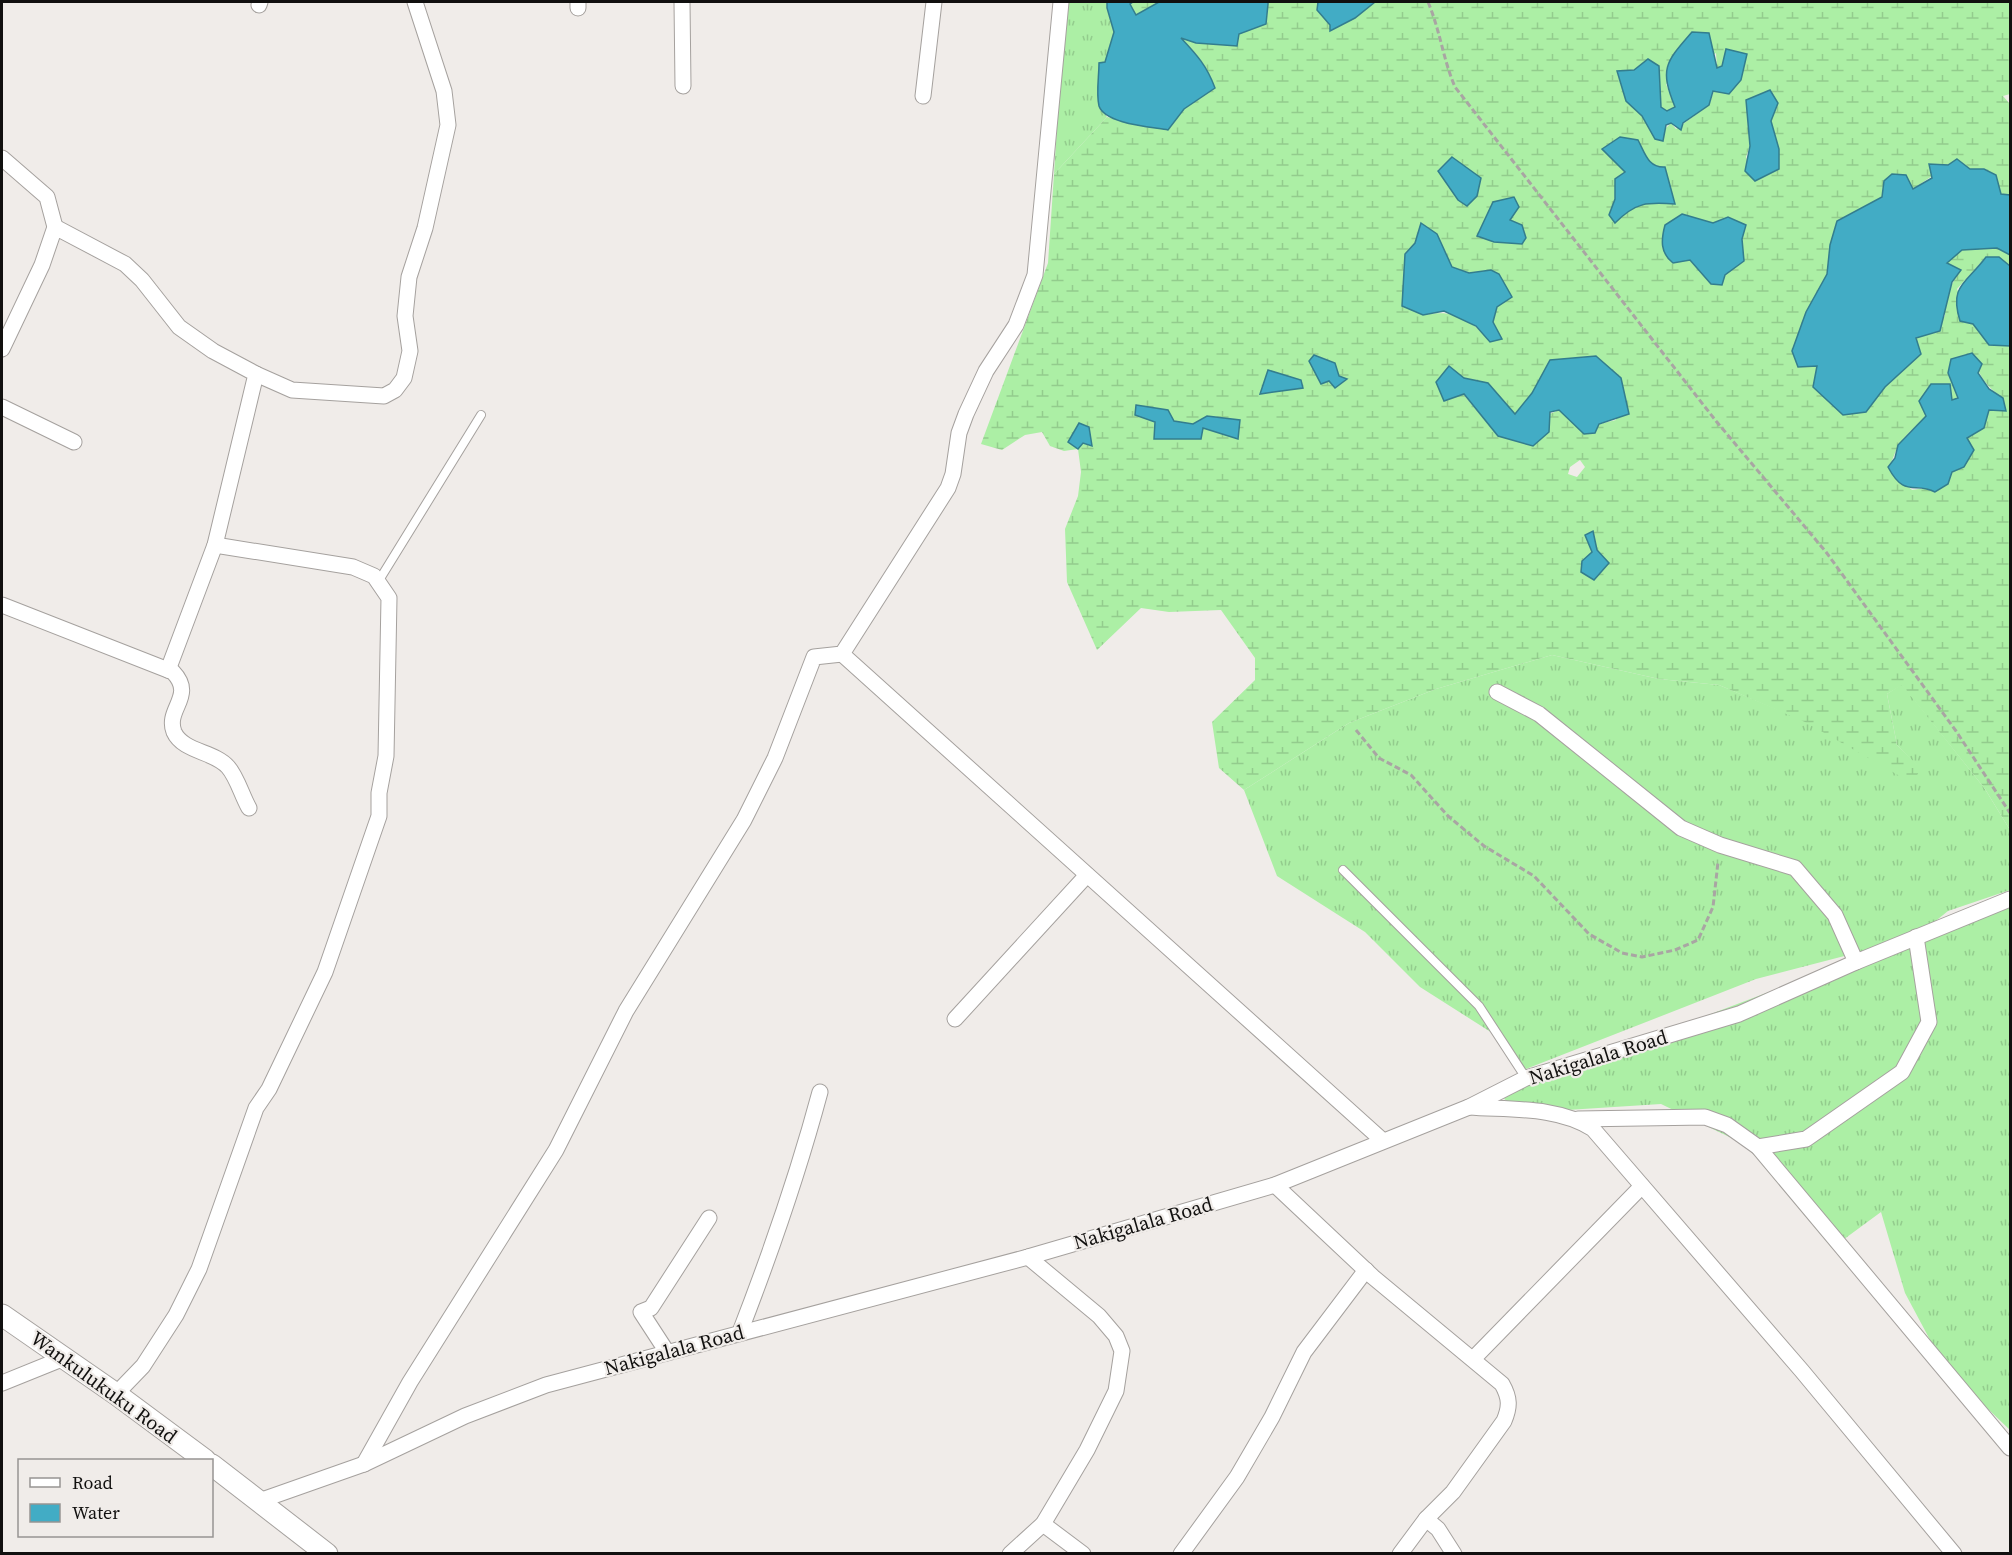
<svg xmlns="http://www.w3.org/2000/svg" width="2012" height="1555" font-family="'Source Serif 4',serif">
  <defs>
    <pattern id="grass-tufts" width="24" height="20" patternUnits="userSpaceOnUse" patternTransform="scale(1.5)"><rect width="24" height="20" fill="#acefa5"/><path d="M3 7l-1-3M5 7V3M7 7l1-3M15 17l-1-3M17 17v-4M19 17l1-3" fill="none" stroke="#93cc8d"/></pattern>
    <pattern id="wetland-marsh" width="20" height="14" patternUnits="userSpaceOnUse" patternTransform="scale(1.5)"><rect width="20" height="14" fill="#acefa5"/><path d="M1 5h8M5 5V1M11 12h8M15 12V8" fill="none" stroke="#93cc8d"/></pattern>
  </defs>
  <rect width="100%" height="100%" fill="#f0ece9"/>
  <g fill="url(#grass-tufts)">
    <path d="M1065,2H1107V8L1114,32L1105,62L1099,64V106L1107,117L1054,174Z"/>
    <path d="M1552,655L1659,679L1719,685L1920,769L1897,745L1887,694L1902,684L1985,789L2010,830V890L1948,911L1917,936L2010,905V1430L1945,1368L1905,1293L1881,1212L1832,1248L1746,1145L1661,1104L1567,1110L1507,1102L1503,1097L1508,1091L1906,940L1756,979L1521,1071L1497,1036L1420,987L1365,932L1277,876L1244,790L1349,723L1436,689Z"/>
  </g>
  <g fill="url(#wetland-marsh)" fill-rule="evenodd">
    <path d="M1133,2H1159L1136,16L1130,4Z"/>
    <path d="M1268,2H1318L1317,10L1330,25V31L1355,18L1375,2H2010V94L2003,96L2010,104V195L2001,194L1984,169H1970L1957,159L1913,189L1884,181L1882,197L1837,221L1830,245L1827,274L1806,312L1817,366L1816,375L1866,412L1885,387L1921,354L1916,338L1945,316C1943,298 1951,284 1961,270L1946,263L1962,250L1997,248L2010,255V266L1999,257H1986L1957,289L1973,324L1989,345L2010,346V830L1985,789L1902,685L1887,694L1897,745L1921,769L1912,783L1805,722L1719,685L1659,679L1552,655L1436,689L1349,723L1244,790L1219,768L1212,722L1255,680V658L1221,610L1169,612L1141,608L1097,650L1067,582L1065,529L1078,496L1081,472L1078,449L1064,451L1050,446L1042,432L1025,435L1002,450L981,444L1048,263L1054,174L1107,117L1168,130L1184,109L1215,88C1207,66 1197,53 1180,38L1239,34L1266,24ZM1716,53L1717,68L1722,67L1709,105L1676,129L1671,123L1655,139L1642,116L1626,101L1617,72L1659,66L1661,107L1667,111L1675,107L1666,84ZM1746,100L1778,103L1771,121L1779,149V169L1755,181L1746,157L1750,146ZM1452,157L1467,206L1458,200L1438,170ZM1649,163L1657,168L1675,204L1645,203L1609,215L1625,172ZM1493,202L1510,220L1477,236ZM1694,219L1713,223L1742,239L1744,261L1711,284L1690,260L1673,263ZM1421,223L1437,234L1452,267L1469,273L1491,270L1497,307L1493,322L1501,339L1490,342C1470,318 1454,309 1423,315L1405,254L1415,243ZM1972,353C1978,374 1985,386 2003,398C1990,409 1978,422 1968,436C1948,464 1956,486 1912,490L1888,467C1894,459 1894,453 1899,445C1907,431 1942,402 1959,399L1948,373L1951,359ZM1596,356L1605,366L1616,420L1599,424L1559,410L1498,436L1463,394V378L1488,383L1515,414L1532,393L1550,360ZM1268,370L1283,375L1261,393ZM1207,416L1240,420L1219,431L1202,428L1201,439H1154L1155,421L1193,424ZM1580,460L1585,467L1577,477L1568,474L1570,467ZM1592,552L1609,563L1594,579L1581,572Z"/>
  </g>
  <g fill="#42acc5" stroke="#337d8e" stroke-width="1.5">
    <path d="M1107,2H1133L1130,4L1136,15L1159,2H1268V4L1266,24L1239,34L1237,46L1196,43L1181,38C1197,55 1207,66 1215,88L1184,109L1168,130C1152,127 1105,124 1099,106C1096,94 1099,76 1099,63L1105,62L1114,32L1107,8Z"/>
    <path d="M1318,2H1375L1355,18L1330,31V25L1317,10Z"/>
    <path d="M1692,32L1709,33L1717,68L1722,66L1726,49L1747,54L1741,80L1729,94L1713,91L1709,105L1683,123L1681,130L1671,123L1666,125L1663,141L1655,139L1642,116L1626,101L1617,71L1634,70L1648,59L1659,66L1661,107L1667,111L1675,107C1659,68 1666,62 1692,32Z"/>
    <path d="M1770,90L1778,103L1771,121L1779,149V169L1755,181L1745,171L1750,146L1746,100Z"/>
    <path d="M1620,137L1638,140C1645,153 1648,168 1665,167L1675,204C1647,202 1636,202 1615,223L1609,215L1615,199V179L1625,172L1602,149Z"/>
    <path d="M1452,157L1481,178L1477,196L1467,206L1458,200L1438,171Z"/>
    <path d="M1957,159L1970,169H1984L1996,175L2001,194L2010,195V255L1997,248L1962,250L1947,263L1961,270L1952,282L1940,331L1916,338L1921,354L1885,387L1866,412L1843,415L1813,387L1817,366L1798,367L1792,351L1806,312L1827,274L1830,245L1837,221L1882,197L1884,181L1892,174L1906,175L1913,189L1932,178L1929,164L1948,165Z"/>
    <path d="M1514,197L1519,207L1510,220L1522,225L1526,238L1522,244L1494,242L1477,236L1493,202Z"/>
    <path d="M1682,214L1713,223L1728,217L1746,225L1742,239L1744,261L1725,275L1722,285L1711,284L1690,260L1673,263C1660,253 1661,240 1665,225Z"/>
    <path d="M1421,223L1437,234L1452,267L1469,273L1491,270L1499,274L1512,297L1497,307L1493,322L1502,339L1490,342L1476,326L1444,311L1423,315L1402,306L1405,254L1415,243Z"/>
    <path d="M1986,257H1999L2010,266V346L1989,345L1973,324L1960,321C1949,285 1966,284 1986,257Z"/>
    <path d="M1972,353L1982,364L1978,373L1989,389L2003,398L2006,411L1989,410L1984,428L1967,438L1974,450L1964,467L1952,472L1948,484L1935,492C1915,481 1905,499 1888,467L1895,458L1898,445L1926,416L1919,401L1931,384H1950L1952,400L1958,398L1948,373L1951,359Z"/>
    <path d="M1314,355L1335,363L1339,376L1347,379L1335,388L1329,381L1321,384L1309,361Z"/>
    <path d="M1596,356L1621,378L1629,414L1599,424L1595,433L1584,434L1559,410L1550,412L1549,432L1533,446L1498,436L1464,394L1444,401L1436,382L1449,366L1464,378L1488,383L1515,414L1532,393L1550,360Z"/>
    <path d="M1268,370L1301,380L1303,388L1260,394Z"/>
    <path d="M1136,405L1168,410L1174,421L1193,424L1207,416L1240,420L1238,439L1203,428L1201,439H1154L1155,422L1135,415Z"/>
    <path d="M1079,423L1089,427L1092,446L1083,443L1078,449L1068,442Z"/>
    <path d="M1593,531L1597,550L1609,563L1594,580L1581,572L1582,561L1592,552L1585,535Z"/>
  </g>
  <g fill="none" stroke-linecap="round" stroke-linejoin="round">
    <g stroke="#a5a19e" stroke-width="10">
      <g id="lane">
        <path d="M378,582L481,415"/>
        <path d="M1343,870L1479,1006L1526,1078"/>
      </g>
    </g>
    <g stroke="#a5a19e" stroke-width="17">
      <g id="street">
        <path d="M682,2L683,86"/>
        <path d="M259,5L260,2"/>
        <path d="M578,8V2"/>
        <path d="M923,96L934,2"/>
        <path d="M2,158L47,197L55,227"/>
        <path d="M2,349L42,265L55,227L125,264L142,280L179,327L213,351L256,374L215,545L168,670"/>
        <path d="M256,374L292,390L384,396L395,390L404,378L410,351L405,316L409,277L425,228L448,125L444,91L415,2"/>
        <path d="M2,407L74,442"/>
        <path d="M2,605L173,672C196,696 165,709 174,732C183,752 214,751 228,767C237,777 242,796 249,808"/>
        <path d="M842,654L1382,1140"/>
        <path d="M1497,692L1539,714L1681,828L1720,845L1795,868L1835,915L1856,962"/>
        <path d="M955,1019L1087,875"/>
        <path d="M1469,1107C1509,1110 1558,1106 1593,1129L1802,1371L1954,1554"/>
        <path d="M1578,1119L1705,1117L1727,1125L1758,1147L2010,1448"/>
        <path d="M1758,1147L1806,1139L1902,1072L1929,1022L1916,937"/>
        <path d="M1275,1185L1373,1277L1502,1384C1510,1398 1510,1407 1504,1421L1453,1492L1426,1519L1438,1529L1454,1554"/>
        <path d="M740,1332C771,1252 798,1174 820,1092"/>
        <path d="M667,1352L641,1312L651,1308L709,1218"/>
        <path d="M1474,1358L1642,1186"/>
        <path d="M2,1383L64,1358"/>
        <path d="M116,1394L143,1366L176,1315L199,1269L256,1108L269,1089L325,972L379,816V793L386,756L389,598L374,576L353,567L215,545"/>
        <path d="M364,1464L410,1382L556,1150L626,1011L744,820L775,758L814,657L842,654L948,488L953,474L959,433L966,414L986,371L1016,325L1035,275L1061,2"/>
        <path d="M259,1501L364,1464L465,1416L546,1385L1028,1257L1275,1185L1469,1107L1526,1078L1739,1014L1856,962L2010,899"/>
        <path d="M1043,1524L1083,1554"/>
        <path d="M1010,1554L1043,1524L1087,1450L1116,1391L1122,1351L1116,1336L1099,1316L1028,1257"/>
        <path d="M1181,1554L1237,1477L1272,1417L1304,1352L1366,1270"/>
        <path d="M1400,1554L1426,1519"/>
      </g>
    </g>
    <g stroke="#a5a19e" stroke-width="23">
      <g id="secondary">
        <path d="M2,1315L116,1394L205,1460"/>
        <path d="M212,1465L327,1554"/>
      </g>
    </g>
    <g stroke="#a9a5a3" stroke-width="3" stroke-dasharray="6 3" stroke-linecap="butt">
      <path d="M1428,2C1440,30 1443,59 1455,87L1716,421L1826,552L1956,731L2010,813"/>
      <path d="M1356,730L1379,758L1411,775L1448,816L1484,846L1534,876L1589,934L1622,953L1642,957L1675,950L1698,940L1713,907L1718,862"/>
    </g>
    <use href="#lane" stroke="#fff" stroke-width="8"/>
    <use href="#street" stroke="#fff" stroke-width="15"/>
    <use href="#secondary" stroke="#fff" stroke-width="21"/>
  </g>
  <g text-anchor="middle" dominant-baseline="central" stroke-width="4.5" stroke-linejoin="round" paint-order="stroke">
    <g font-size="20" fill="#11100f" stroke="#f0ece9">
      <text transform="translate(1598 1057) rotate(-17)">Nakigalala Road</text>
      <text transform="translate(1143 1223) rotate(-16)">Nakigalala Road</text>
      <text transform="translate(674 1350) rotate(-15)">Nakigalala Road</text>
      <text transform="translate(104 1387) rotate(36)">Wankulukuku Road</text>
    </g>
  </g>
  <rect width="2012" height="1555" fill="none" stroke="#11100f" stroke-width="6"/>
  <rect x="18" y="1459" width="195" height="78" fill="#f0ece9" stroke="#979492" stroke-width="1.5"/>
  <rect x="30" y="1478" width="30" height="9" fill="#ffffff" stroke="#979492" stroke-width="1.5"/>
  <text x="72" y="1489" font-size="18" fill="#11100f">Road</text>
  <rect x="30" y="1504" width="30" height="18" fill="#42acc5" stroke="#979492" stroke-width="1.5"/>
  <text x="72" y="1519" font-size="18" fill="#11100f">Water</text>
</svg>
